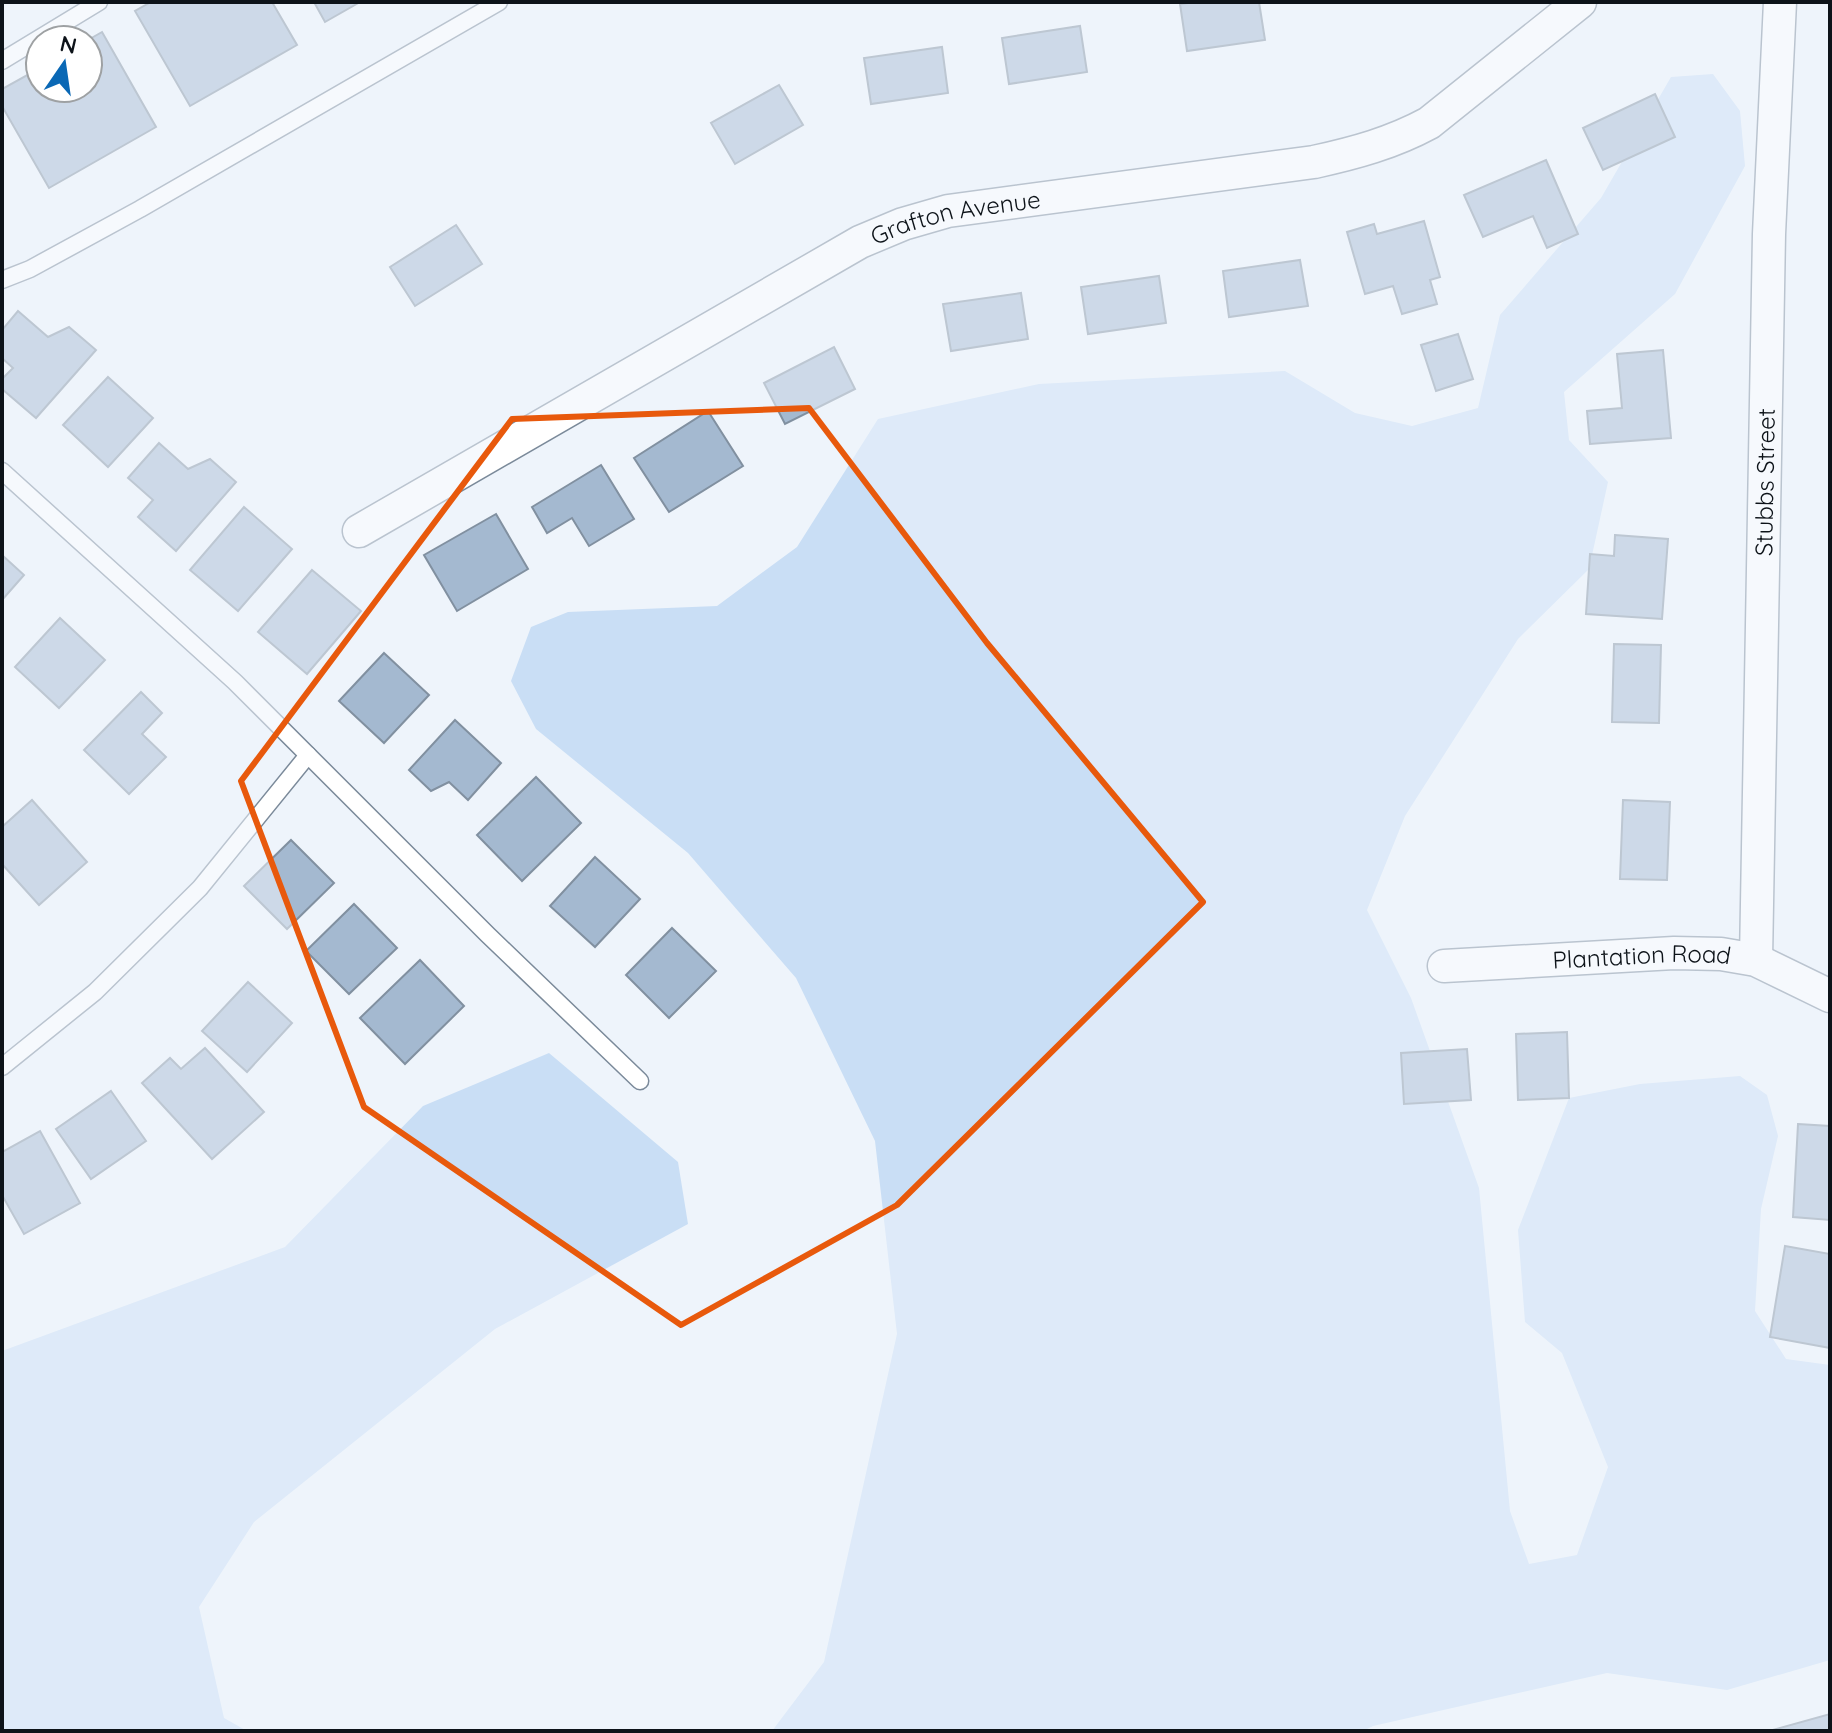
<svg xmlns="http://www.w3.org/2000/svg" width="1832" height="1733" font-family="Quicksand,sans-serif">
  <rect width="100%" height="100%" fill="#eef4fb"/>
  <g fill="#c9def5">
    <path d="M1713,74L1740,111L1745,166L1675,294L1564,392L1569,440L1608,482L1589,569L1518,639L1405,816L1367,910L1411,998L1479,1188L1510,1511L1529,1564L1577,1555L1608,1467L1562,1353L1525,1322L1518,1230L1569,1098L1640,1084L1740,1076L1767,1095L1778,1136L1761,1209L1755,1311L1786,1359L1830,1365V1660L1727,1690L1607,1673L1373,1726L1363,1731H772L824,1662L897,1334L875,1141L796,978L688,853L536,729L511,681L531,627L568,612L717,606L797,547L878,419L1039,384L1285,371L1355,413L1412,426L1478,408L1500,315L1601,198L1671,77Z"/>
    <path d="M549,1053L678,1162L688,1224L495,1329L254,1522L199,1607L224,1718L247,1731H2V1351L285,1247L423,1106Z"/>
  </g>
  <g fill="#a4b9d0" stroke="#8190a0" stroke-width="2">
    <path d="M151,2H272L297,45L190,106L135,11Z"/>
    <path d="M314,2H360L325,22Z"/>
    <path d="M1196,2H1259L1265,40L1187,51L1180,4Z"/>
    <path d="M1080,26L1087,72L1009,84L1002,38Z"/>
    <path d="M102,32L156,127L49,188L2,106V89L40,68V88H88V40Z"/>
    <path d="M942,47L948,93L871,104L864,58Z"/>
    <path d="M779,85L803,125L735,164L711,123Z"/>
    <path d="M1655,94L1675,137L1603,170L1583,128Z"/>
    <path d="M1546,160L1578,234L1547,248L1533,216L1483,237L1464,195Z"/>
    <path d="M1424,221L1440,277L1430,280L1437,304L1402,314L1393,286L1365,294L1347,232L1374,224L1377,234Z"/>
    <path d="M456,225L482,264L415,306L390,267Z"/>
    <path d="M1300,260L1308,306L1229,317L1223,271Z"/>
    <path d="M1159,276L1166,323L1088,334L1081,287Z"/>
    <path d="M1021,293L1028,339L951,351L943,304Z"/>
    <path d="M18,311L48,337L69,327L96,350L36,418L2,389V379L13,368L2,358V330Z"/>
    <path d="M1458,334L1473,379L1436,391L1421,345Z"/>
    <path d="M834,347L855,389L785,424L764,383Z"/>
    <path d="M1663,350L1671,438L1590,444L1587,411L1622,408L1617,354Z"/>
    <path d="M108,377L153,418L108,467L63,425Z"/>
    <path d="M708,411L743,466L669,512L634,458Z"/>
    <path d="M159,443L188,469L210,459L236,482L176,551L138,517L153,500L128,478Z"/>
    <path d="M601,465L634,519L589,546L572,518L547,533L532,507Z"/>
    <path d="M244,507L292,549L238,611L190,570Z"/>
    <path d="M496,514L528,569L457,611L424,555Z"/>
    <path d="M1615,535L1668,539L1662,619L1586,614L1590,554L1614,556Z"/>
    <path d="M2,555L24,575L2,600Z"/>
    <path d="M312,570L361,611L307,674L258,632Z"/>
    <path d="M60,618L105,660L59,708L15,667Z"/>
    <path d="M1614,644L1661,645L1659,723L1612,722Z"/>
    <path d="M384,653L429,695L384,743L339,701Z"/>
    <path d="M141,692L162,713L142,734L166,757L129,794L84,750Z"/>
    <path d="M455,720L501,763L468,800L449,782L431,791L409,770Z"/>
    <path d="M536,777L581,823L522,881L477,835Z"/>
    <path d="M32,800L87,862L39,905L2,864V827Z"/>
    <path d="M1623,800L1670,802L1667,880L1620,879Z"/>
    <path d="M291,840L334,883L287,929L244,886Z"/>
    <path d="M595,857L640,899L595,947L550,906Z"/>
    <path d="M354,904L397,948L349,994L306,951Z"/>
    <path d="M672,928L716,971L669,1018L626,975Z"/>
    <path d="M420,960L464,1006L405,1064L360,1018Z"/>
    <path d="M248,982L292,1023L247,1072L202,1031Z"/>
    <path d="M1567,1032L1569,1098L1518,1100L1516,1034Z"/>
    <path d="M205,1048L264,1112L212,1159L142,1083L170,1058L181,1069Z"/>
    <path d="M1467,1049L1471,1100L1404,1104L1401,1053Z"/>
    <path d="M111,1091L146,1141L91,1179L56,1129Z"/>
    <path d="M1798,1124L1830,1126V1220L1793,1217Z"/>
    <path d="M40,1131L80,1203L24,1234L2,1195V1152Z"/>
    <path d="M1785,1246L1830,1254V1348L1770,1337Z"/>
    <path d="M1830,1714V1731H1769Z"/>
  </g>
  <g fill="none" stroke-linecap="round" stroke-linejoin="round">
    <g stroke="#7b8a9a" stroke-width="19">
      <g id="lane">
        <path d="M2,61L99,2"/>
        <path d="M2,280L30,269L140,209L499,2"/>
        <path d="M2,471L235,682L488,935L640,1081"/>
        <path d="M2,1067L95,992L200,888L308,755"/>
      </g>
    </g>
    <g stroke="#7b8a9a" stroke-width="35">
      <g id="street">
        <path id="s1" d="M359,531L860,242L903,224L948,211L1314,162C1355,153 1392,143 1429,123L1580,2"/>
        <path id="s2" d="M1756,960L1769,234L1780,2"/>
        <path id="s3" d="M1444,966L1674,953L1721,954L1756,960L1830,996"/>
      </g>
    </g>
    <use href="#lane" stroke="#fff" stroke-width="16"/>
    <use href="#street" stroke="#fff" stroke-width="32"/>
  </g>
  <path d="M0 0H1832V1733H0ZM809,408L987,643L1203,902L897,1205L681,1325L364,1107L241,781L512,419Z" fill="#eef4fb" fill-opacity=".55" fill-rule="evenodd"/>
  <path fill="none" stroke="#e8590c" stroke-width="6" stroke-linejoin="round" d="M809,408L987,643L1203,902L897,1205L681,1325L364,1107L241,781L512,419Z"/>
  <g text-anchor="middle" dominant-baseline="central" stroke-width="6" stroke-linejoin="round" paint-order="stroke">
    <g font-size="24" fill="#0d1319" stroke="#fff">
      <text stroke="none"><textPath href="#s1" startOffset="678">Grafton Avenue</textPath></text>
      <text stroke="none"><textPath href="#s2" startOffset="478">Stubbs Street</textPath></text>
      <text stroke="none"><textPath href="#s3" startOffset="198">Plantation Road</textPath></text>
    </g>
  </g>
  <rect width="1832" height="1733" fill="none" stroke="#0d1319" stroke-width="8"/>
  <g transform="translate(64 64) rotate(13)"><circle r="38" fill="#ffffff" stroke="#9ea1a3" stroke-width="2"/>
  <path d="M0-6L14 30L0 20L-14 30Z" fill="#0a68b5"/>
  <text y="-12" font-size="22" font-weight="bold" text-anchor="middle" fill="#0d1319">N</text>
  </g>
</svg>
